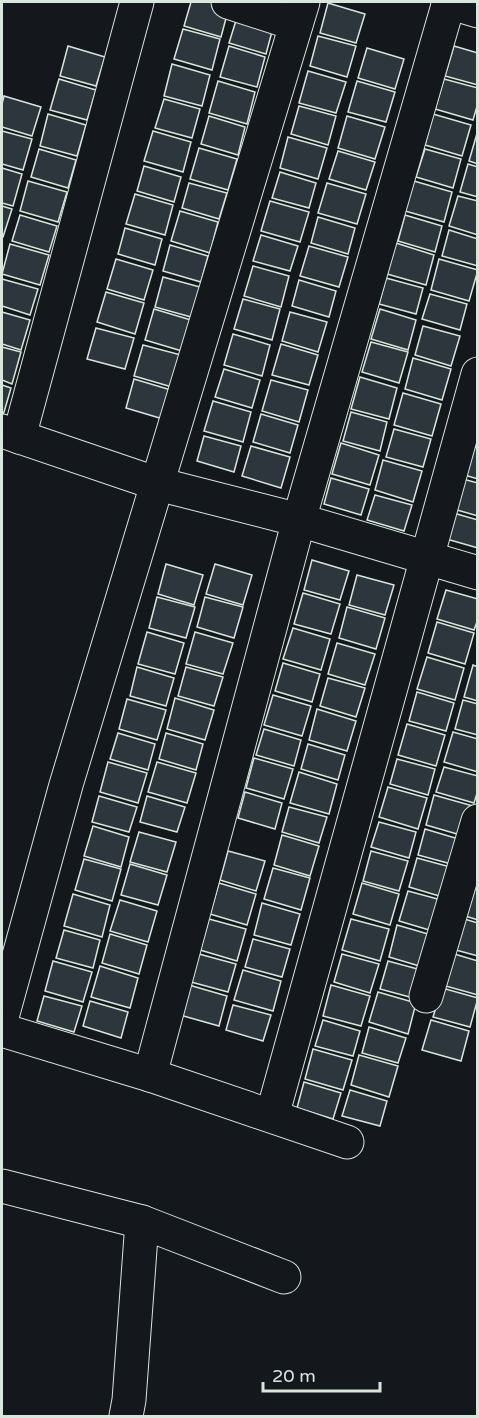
<svg xmlns="http://www.w3.org/2000/svg" width="479" height="1418" font-family="'Varela Round',sans-serif">
  <rect width="100%" height="100%" fill="#14181c"/>
  <g fill="#2c363c" stroke="#d8e6dc" stroke-width="1.5">
    <path d="M191,2H211L229,7L221,37L184,26Z"/>
    <path d="M328,3L365,14L356,43L320,33Z"/>
    <path d="M238,14L274,24L266,54L229,43Z"/>
    <path d="M183,29L220,39L212,70L174,59Z"/>
    <path d="M318,36L356,46L347,77L310,66Z"/>
    <path d="M68,46L105,57L96,86L60,76Z"/>
    <path d="M229,46L265,57L257,87L220,77Z"/>
    <path d="M454,46L478,53V85L445,76Z"/>
    <path d="M367,48L404,59L395,89L358,78Z"/>
    <path d="M172,64L210,75L202,106L164,96Z"/>
    <path d="M308,71L346,82L336,113L299,103Z"/>
    <path d="M59,79L96,90L87,120L50,110Z"/>
    <path d="M444,79L478,88V103L473,120L435,109Z"/>
    <path d="M218,81L255,92L247,124L209,113Z"/>
    <path d="M357,81L395,92L386,122L348,112Z"/>
    <path d="M4,96L41,107L32,136L2,127V104Z"/>
    <path d="M164,99L200,109L192,138L155,128Z"/>
    <path d="M299,106L336,116L328,145L291,134Z"/>
    <path d="M48,114L86,125L77,156L40,146Z"/>
    <path d="M433,114L471,125L462,156L425,145Z"/>
    <path d="M209,116L245,127L238,155L201,144Z"/>
    <path d="M347,116L385,127L375,159L338,148Z"/>
    <path d="M478,130V164L469,161Z"/>
    <path d="M2,131L32,139L23,170L2,164Z"/>
    <path d="M153,131L191,142L183,172L144,161Z"/>
    <path d="M288,137L327,148L318,179L280,168Z"/>
    <path d="M199,148L237,159L228,190L190,179Z"/>
    <path d="M39,149L76,160L68,188L31,177Z"/>
    <path d="M425,149L461,159L453,188L416,177Z"/>
    <path d="M338,151L375,162L366,190L329,179Z"/>
    <path d="M468,164L478,167V197L460,192Z"/>
    <path d="M144,166L181,177L174,202L137,191Z"/>
    <path d="M2,168L22,174L13,206L2,203Z"/>
    <path d="M280,172L316,183L309,208L272,198Z"/>
    <path d="M28,181L67,192L58,222L20,211Z"/>
    <path d="M414,181L452,192L444,222L405,211Z"/>
    <path d="M189,183L227,193L219,219L182,208Z"/>
    <path d="M327,183L366,194L357,224L318,213Z"/>
    <path d="M135,194L173,205L165,235L126,224Z"/>
    <path d="M458,196L478,201V235L449,226Z"/>
    <path d="M270,201L309,212L300,242L261,231Z"/>
    <path d="M2,206L12,209L3,237H2Z"/>
    <path d="M180,211L218,222L210,253L171,241Z"/>
    <path d="M20,215L57,226L49,252L12,241Z"/>
    <path d="M405,215L442,226L435,252L398,241Z"/>
    <path d="M318,217L355,228L348,254L311,243Z"/>
    <path d="M125,228L162,239L155,265L118,254Z"/>
    <path d="M449,230L478,239V266L442,256Z"/>
    <path d="M261,235L298,246L290,271L253,261Z"/>
    <path d="M396,243L434,255L426,285L387,274Z"/>
    <path d="M10,244L49,255L40,285L2,274Z"/>
    <path d="M170,245L208,256L201,282L163,271Z"/>
    <path d="M309,246L348,257L339,287L300,276Z"/>
    <path d="M116,259L153,270L144,300L107,289Z"/>
    <path d="M439,259L478,270L469,301L431,290Z"/>
    <path d="M253,266L289,276L281,307L244,296Z"/>
    <path d="M163,277L200,287L191,317L155,307Z"/>
    <path d="M386,278L423,288L416,314L379,304Z"/>
    <path d="M2,279L38,289L30,315L2,306Z"/>
    <path d="M299,280L336,291L329,317L292,306Z"/>
    <path d="M106,292L144,303L135,334L97,322Z"/>
    <path d="M430,294L467,304L460,330L422,319Z"/>
    <path d="M243,299L280,309L272,340L234,329Z"/>
    <path d="M154,309L191,320L182,351L145,340Z"/>
    <path d="M380,309L416,320L408,350L371,339Z"/>
    <path d="M2,312L30,320L21,350L2,344Z"/>
    <path d="M290,312L327,322L318,352L282,341Z"/>
    <path d="M423,326L460,336L451,366L415,355Z"/>
    <path d="M96,328L134,338L125,369L87,359Z"/>
    <path d="M233,334L270,345L262,376L224,365Z"/>
    <path d="M371,342L408,352L399,383L362,372Z"/>
    <path d="M281,344L318,355L309,385L272,375Z"/>
    <path d="M143,345L181,355L172,387L134,376Z"/>
    <path d="M2,347L21,352L12,384L2,380Z"/>
    <path d="M413,358L451,369L442,400L405,389Z"/>
    <path d="M224,369L260,380L252,408L215,397Z"/>
    <path d="M360,377L397,388L389,419L351,409Z"/>
    <path d="M134,379L171,390L163,419L126,408Z"/>
    <path d="M271,380L308,390L299,422L262,411Z"/>
    <path d="M2,385L11,388L2,419Z"/>
    <path d="M403,393L441,404L432,436L394,425Z"/>
    <path d="M213,401L251,412L243,442L204,431Z"/>
    <path d="M351,412L387,422L380,451L343,441Z"/>
    <path d="M261,414L298,425L290,453L253,442Z"/>
    <path d="M394,429L431,439L423,467L386,457Z"/>
    <path d="M204,436L241,446L234,472L197,461Z"/>
    <path d="M341,443L379,455L370,485L332,474Z"/>
    <path d="M251,446L290,457L281,488L242,476Z"/>
    <path d="M470,446L478,448V479L461,474Z"/>
    <path d="M383,460L422,471L413,502L375,490Z"/>
    <path d="M331,478L369,489L361,515L324,504Z"/>
    <path d="M459,478L478,483V516L450,508Z"/>
    <path d="M375,495L412,505L404,531L367,520Z"/>
    <path d="M450,512L478,520V548L443,538Z"/>
    <path d="M312,560L349,571L340,600L304,590Z"/>
    <path d="M166,564L203,575L194,605L158,594Z"/>
    <path d="M215,564L252,575L243,605L206,594Z"/>
    <path d="M357,575L394,585L385,615L349,605Z"/>
    <path d="M446,590L478,599V619L474,630L437,619Z"/>
    <path d="M303,593L340,604L331,634L294,624Z"/>
    <path d="M157,597L195,607L186,638L149,628Z"/>
    <path d="M205,597L243,607L234,638L197,627Z"/>
    <path d="M347,607L385,618L376,649L339,638Z"/>
    <path d="M437,622L474,633L465,664L428,653Z"/>
    <path d="M293,628L330,639L321,670L283,659Z"/>
    <path d="M147,632L184,643L175,674L138,664Z"/>
    <path d="M195,632L233,643L223,674L186,664Z"/>
    <path d="M337,643L375,654L365,685L328,674Z"/>
    <path d="M427,657L464,668L455,700L417,689Z"/>
    <path d="M283,663L320,674L312,702L275,691Z"/>
    <path d="M473,665L478,667V701L464,697Z"/>
    <path d="M137,667L174,678L166,706L130,696Z"/>
    <path d="M186,667L223,677L214,706L178,696Z"/>
    <path d="M328,678L365,688L356,717L320,706Z"/>
    <path d="M417,692L454,703L446,731L409,721Z"/>
    <path d="M273,695L311,706L302,736L264,725Z"/>
    <path d="M175,698L214,710L205,740L167,729Z"/>
    <path d="M127,699L166,710L157,740L119,729Z"/>
    <path d="M463,700L478,704V735L455,729Z"/>
    <path d="M317,709L356,721L347,751L309,740Z"/>
    <path d="M407,724L445,735L436,766L398,755Z"/>
    <path d="M264,729L301,740L294,766L256,755Z"/>
    <path d="M453,732L478,739V772L444,762Z"/>
    <path d="M118,733L155,744L148,770L110,759Z"/>
    <path d="M166,733L203,744L196,770L159,759Z"/>
    <path d="M308,744L345,755L338,780L301,769Z"/>
    <path d="M254,758L293,769L284,799L246,788Z"/>
    <path d="M397,759L435,769L428,795L390,784Z"/>
    <path d="M108,762L147,773L138,803L100,792Z"/>
    <path d="M157,762L196,773L187,803L148,792Z"/>
    <path d="M444,767L478,776V790L474,803L436,792Z"/>
    <path d="M299,772L337,784L329,814L290,803Z"/>
    <path d="M388,787L427,798L418,829L379,817Z"/>
    <path d="M245,792L282,803L275,829L238,818Z"/>
    <path d="M434,795L473,806L464,836L426,825Z"/>
    <path d="M99,796L137,807L129,832L92,822Z"/>
    <path d="M147,796L185,807L177,832L140,822Z"/>
    <path d="M289,807L327,817L319,843L282,832Z"/>
    <path d="M379,822L416,832L409,858L371,847Z"/>
    <path d="M93,826L129,837L121,867L84,856Z"/>
    <path d="M425,829L462,840L455,865L418,855Z"/>
    <path d="M139,832L176,842L167,872L130,862Z"/>
    <path d="M282,835L319,846L310,876L274,865Z"/>
    <path d="M228,851L265,861L256,891L220,880Z"/>
    <path d="M371,851L408,861L399,891L363,881Z"/>
    <path d="M417,858L454,868L446,898L409,887Z"/>
    <path d="M84,859L121,869L112,901L75,890Z"/>
    <path d="M130,864L167,875L158,905L121,895Z"/>
    <path d="M273,868L310,878L301,910L264,899Z"/>
    <path d="M219,883L256,894L247,925L210,914Z"/>
    <path d="M362,883L399,894L390,925L353,914Z"/>
    <path d="M471,885L478,887V920L462,915Z"/>
    <path d="M408,891L445,901L436,932L399,921Z"/>
    <path d="M73,894L110,905L102,937L64,926Z"/>
    <path d="M120,900L157,911L148,942L110,931Z"/>
    <path d="M262,903L300,914L291,945L254,935Z"/>
    <path d="M461,918L478,923V956L452,949Z"/>
    <path d="M209,919L246,929L237,961L200,950Z"/>
    <path d="M351,919L389,929L380,961L342,950Z"/>
    <path d="M397,925L435,936L426,968L389,957Z"/>
    <path d="M64,930L100,940L93,968L56,958Z"/>
    <path d="M110,934L147,945L139,974L102,963Z"/>
    <path d="M253,939L290,949L282,977L245,967Z"/>
    <path d="M451,953L478,961V995L442,985Z"/>
    <path d="M199,954L236,964L228,992L191,982Z"/>
    <path d="M342,954L379,964L370,993L334,982Z"/>
    <path d="M53,961L92,972L83,1002L45,991Z"/>
    <path d="M388,961L425,971L417,999L380,989Z"/>
    <path d="M100,966L138,978L130,1008L91,997Z"/>
    <path d="M243,970L281,981L273,1011L234,1000Z"/>
    <path d="M189,985L227,996L219,1026L180,1015Z"/>
    <path d="M331,985L370,996L361,1026L323,1016Z"/>
    <path d="M442,988L478,998L470,1027L433,1017Z"/>
    <path d="M378,992L416,1003L408,1034L369,1022Z"/>
    <path d="M44,996L82,1006L74,1032L37,1021Z"/>
    <path d="M90,1001L128,1012L121,1038L83,1026Z"/>
    <path d="M233,1005L271,1015L263,1041L226,1030Z"/>
    <path d="M323,1020L360,1031L353,1056L315,1046Z"/>
    <path d="M431,1020L469,1031L461,1061L422,1050Z"/>
    <path d="M369,1027L406,1038L398,1063L362,1053Z"/>
    <path d="M313,1049L352,1060L343,1090L305,1079Z"/>
    <path d="M359,1055L398,1066L389,1097L351,1085Z"/>
    <path d="M304,1082L341,1093L333,1119L297,1108Z"/>
    <path d="M350,1090L387,1101L380,1126L342,1116Z"/>
  </g>
  <g fill="none" stroke-linecap="round" stroke-linejoin="round">
    <g stroke="#d8e6dc" stroke-width="35">
      <g id="minor">
        <path d="M228,2L296,24"/>
        <path d="M448,2L478,11"/>
        <path d="M2,431L158,484L299,520L478,573"/>
        <path d="M19,437L137,2"/>
        <path d="M426,996L478,821"/>
        <path d="M2,1017L66,785L303,2"/>
        <path d="M2,1030L150,1075L347,1142"/>
        <path d="M150,1075L299,520L449,2"/>
        <path d="M272,1116L478,374"/>
        <path d="M2,1186L142,1222L284,1277"/>
        <path d="M126,1416L129,1400L142,1222"/>
      </g>
    </g>
    <use href="#minor" stroke="#14181c" stroke-width="33"/>
  </g>
  <rect width="479" height="1418" fill="none" stroke="#d8e6dc" stroke-width="6"/>
  <path d="M263 1382v9h117v-9" fill="none" stroke="#d8e6dc" stroke-width="3"/>
  <text x="272" y="1382" font-size="18" fill="#d8e6dc" stroke="#14181c" stroke-width="4.5" paint-order="stroke">20 m</text>
</svg>
